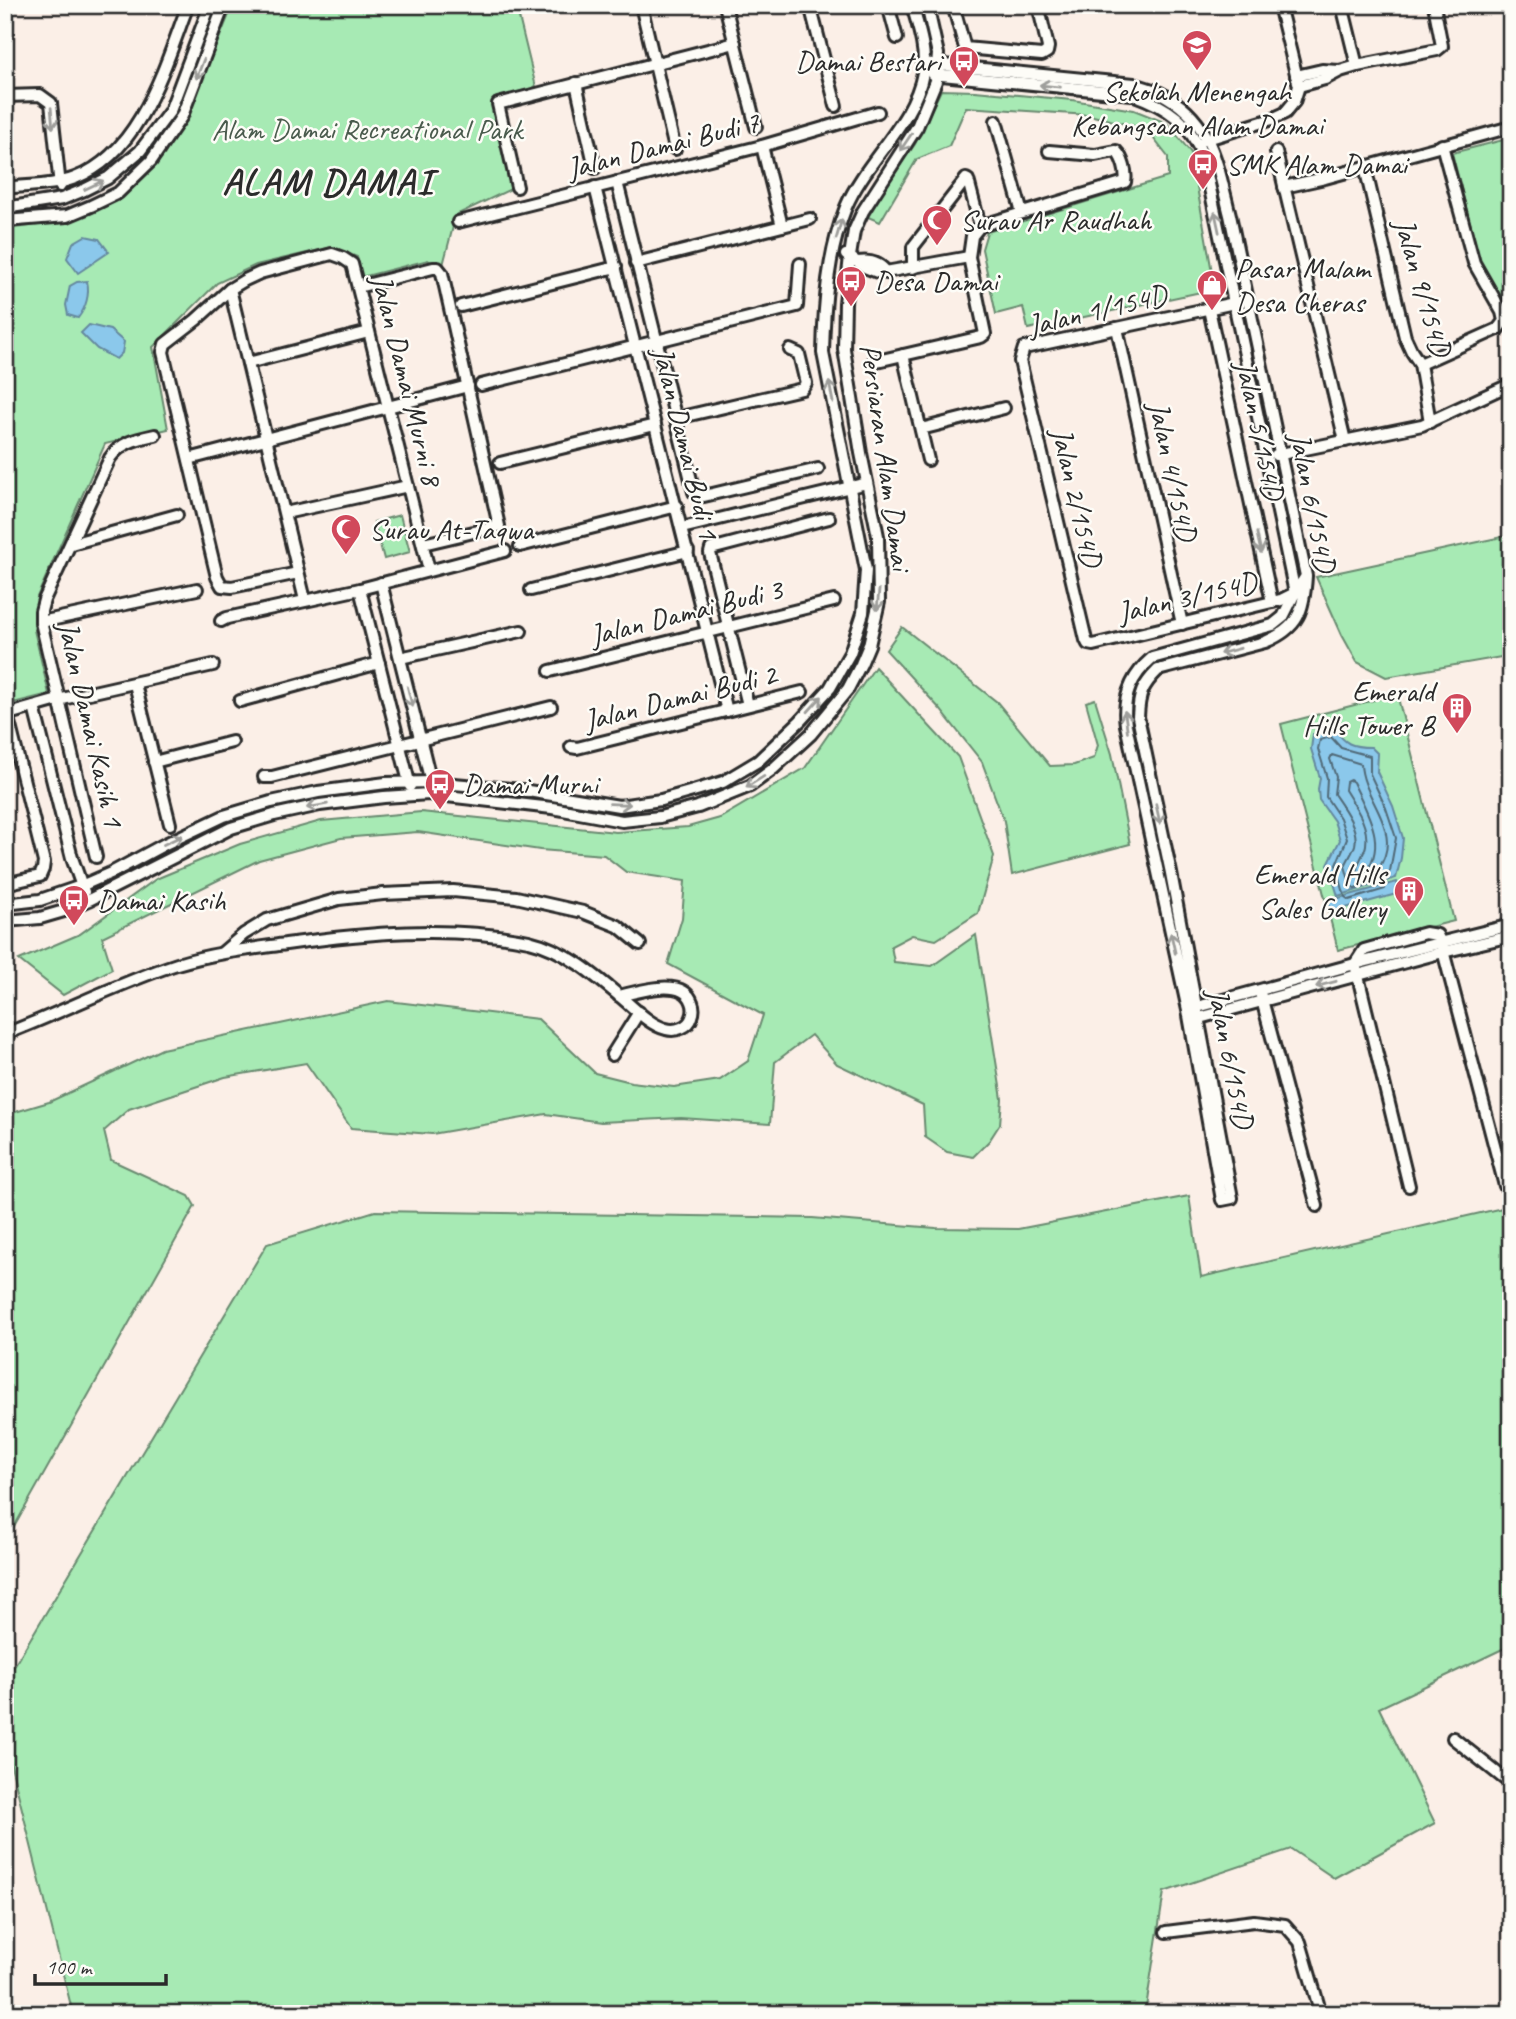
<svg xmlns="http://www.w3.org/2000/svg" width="1516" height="2019" font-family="Caveat,sans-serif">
  <rect width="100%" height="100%" fill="#fbefe7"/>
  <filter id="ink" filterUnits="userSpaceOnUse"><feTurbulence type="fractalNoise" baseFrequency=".0143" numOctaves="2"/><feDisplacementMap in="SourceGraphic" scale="14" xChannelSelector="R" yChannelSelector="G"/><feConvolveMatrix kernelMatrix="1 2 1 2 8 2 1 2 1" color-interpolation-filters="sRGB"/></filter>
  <g filter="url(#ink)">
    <g fill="#a7eab4" stroke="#698a70" stroke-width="2">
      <path d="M233,5H516L536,87L494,99V101L511,189L456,215L442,269L428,260L362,277L357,257L332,247L256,265L217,283L153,347L168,429L105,444L37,597L34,630L49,694L13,703L5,670V229L55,223L118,198L164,155L188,114Z"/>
      <path d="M941,90L975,91L1072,100L1134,110L1167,123L1191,153L1215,289L1028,329L1023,307L996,314L982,249L987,232L1168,177V157L1146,129L1089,115L966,107L949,146L917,159L880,222L868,217L887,185L915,144Z"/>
      <path d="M1511,138V314L1481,265L1452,153Z"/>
      <path d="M400,515L410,552L384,559L374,522Z"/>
      <path d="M1511,535V662L1501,657L1386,677L1357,662L1342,635L1316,577Z"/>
      <path d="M902,627L997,702L1050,766L1074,765L1094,758L1098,745L1086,702L1095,699L1112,754L1130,844L1012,875L1004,821L982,762L940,709L886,650Z"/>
      <path d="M875,667L958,757L994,856L978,913L936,940L912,935L891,946L894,962L932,966L976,935L1002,1099L1000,1124L989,1141L973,1157L947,1152L925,1137L923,1105L837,1064L811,1035L775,1062L770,1124L681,1118L601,1122L546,1114L432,1134L351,1128L306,1063L225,1077L129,1109L104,1131L111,1160L189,1196L195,1206L5,1543V1115L49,1102L162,1049L388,1001L538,1019L595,1073L631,1082L674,1087L720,1080L748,1061L763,1015L668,964L682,918L685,881L626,872L604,855L540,850L418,832L341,838L259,860L102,937L112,969L63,995L19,960L80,934L156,879L240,844L321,821L421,812L616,832L688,827L720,818L805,768Z"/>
      <path d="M1397,694L1454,921L1338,950L1281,724Z"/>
      <path d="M1189,1196L1201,1277L1511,1206V1645L1379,1708L1435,1823L1334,1878L1291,1849L1164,1892L1145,2014H73L5,1741V1681L267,1244L375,1211L812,1218L936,1228L1018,1229Z"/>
    </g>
    <g fill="#8bc8eb" stroke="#65899e" stroke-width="2">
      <path d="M85,236L99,239L109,252L78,273L67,258L73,243Z"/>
      <path d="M87,281C90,294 86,308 78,318L68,315L66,305L70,286L77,282Z"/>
      <path d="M89,325L110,330L124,342L122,353L116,359L97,349L81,333Z"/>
      <path d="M1334,728C1345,744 1351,747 1371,747L1378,754L1377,772L1393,806L1403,838L1401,858L1396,878L1338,896L1328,864L1340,840L1334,821L1319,800L1318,789L1320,778L1311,749L1313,734Z"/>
      <path d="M1397,882L1400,893L1331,912L1328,901Z"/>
    </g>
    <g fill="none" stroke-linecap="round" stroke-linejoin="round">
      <g stroke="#516a78" stroke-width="2">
        <path d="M1331,737L1341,748L1370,756V774L1386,808L1396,838L1390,871L1384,879L1385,889L1349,900L1345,897L1336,865L1347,839L1340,818L1326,797L1327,778L1318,749L1320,740Z"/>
        <path d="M1332,755L1361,764C1362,791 1386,814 1387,842C1387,860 1377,867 1374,883L1355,889L1351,887L1345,866C1348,859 1353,852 1355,845C1359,828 1343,807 1334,794L1336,777L1330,759Z"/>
        <path d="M1350,780L1353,782C1367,812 1390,847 1362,876L1359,874L1357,867C1360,859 1365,852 1366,845C1369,825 1355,806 1345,790L1346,782Z"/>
      </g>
      <g stroke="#2b2b2b" stroke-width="16">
        <g id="minor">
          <path d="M641,5L675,149"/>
          <path d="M725,5L756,127"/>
          <path d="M810,5L836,106"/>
          <path d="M888,5L897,38"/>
          <path d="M953,5L965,48L1042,55L1047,52L1048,47L1038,5"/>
          <path d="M1342,5L1357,66"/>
          <path d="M923,63L1134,84C1142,87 1152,89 1160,93C1212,119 1217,164 1230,215L1306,576C1304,610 1299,628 1265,642L1158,670C1142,686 1139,694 1138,717L1171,873L1232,1198L1222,1200L1188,1010L1126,725C1122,697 1131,676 1152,658L1273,625L1283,617L1295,593L1306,576"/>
          <path d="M932,74L1132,94C1168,107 1191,122 1204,160L1295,593"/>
          <path d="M1296,76L1322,70L1340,71"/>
          <path d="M576,83L595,168"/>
          <path d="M1299,86L1325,79L1340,71L1357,66L1437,50L1442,46L1434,5"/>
          <path d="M5,96L40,95L51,103L60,186"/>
          <path d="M996,121L1022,213"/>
          <path d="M1204,140L1272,119L1285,113L1294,102L1299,86L1279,5"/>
          <path d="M762,146L782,226"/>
          <path d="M1276,152L1345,441"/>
          <path d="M1365,167L1405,337L1412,352L1420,364L1430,422"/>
          <path d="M617,182L694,492L698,495L704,496L818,469"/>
          <path d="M517,187L498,104L735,43"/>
          <path d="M595,187L727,711"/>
          <path d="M1284,187L1325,178L1511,127"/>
          <path d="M5,188C28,185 54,186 75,178C141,153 165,65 188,5"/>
          <path d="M5,208L62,199L84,190L108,178L140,151L170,111L210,5"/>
          <path d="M5,221L67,216L91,206L118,193L151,161L182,116L224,5"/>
          <path d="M458,222L762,146L878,112"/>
          <path d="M846,255L865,267L880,273L969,257"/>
          <path d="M858,262C871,260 880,263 887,273"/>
          <path d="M636,263L810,219"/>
          <path d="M913,268V247L966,179L968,180L980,226"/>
          <path d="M358,287L433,268H438L442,273L499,526L423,544"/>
          <path d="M230,289L305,600"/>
          <path d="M1239,302L1024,348L1020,361L1086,640L1088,644L1093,645L1272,602L1281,600L1295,593"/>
          <path d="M461,306L616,267"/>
          <path d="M1209,309L1272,602"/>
          <path d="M1117,328L1182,624"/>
          <path d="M903,355L928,460"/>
          <path d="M873,362L981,337L985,334L969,257L972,236L980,226L1125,182C1127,173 1123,158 1116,151L1095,155L1049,151"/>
          <path d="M248,363L369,332"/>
          <path d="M1420,364L1498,329L1504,321L1502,312L1474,263L1442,145"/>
          <path d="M481,385L797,306L800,264"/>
          <path d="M677,418L802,389L806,383L799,354L790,350"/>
          <path d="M921,429L1004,408"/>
          <path d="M1276,455L1422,425L1511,384"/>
          <path d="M189,459L468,386"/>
          <path d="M500,463L655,425"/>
          <path d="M285,513L408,486"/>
          <path d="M682,528L867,483"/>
          <path d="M71,544L177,515"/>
          <path d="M520,546L677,506"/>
          <path d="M298,573L232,587L222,586L217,577L163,352L165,344L196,320L230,289L245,280L260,273L332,254L343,258L352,264L429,570"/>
          <path d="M381,583L431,782L430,788"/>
          <path d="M360,589L410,786"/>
          <path d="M531,590L688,551"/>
          <path d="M221,621L227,618L360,589L505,551"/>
          <path d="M41,622L197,589"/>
          <path d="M400,658L521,631"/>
          <path d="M550,671L834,601"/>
          <path d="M135,684L170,824"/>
          <path d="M240,701L379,663"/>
          <path d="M748,705L710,553L711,549L829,518"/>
          <path d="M5,706L44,862L43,869L40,876L5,884"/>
          <path d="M34,707L72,858L84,892"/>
          <path d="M5,715L58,700L213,665"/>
          <path d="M571,747L577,748L802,692"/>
          <path d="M154,762L232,742"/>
          <path d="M264,777H272L551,707"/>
          <path d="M96,857L41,622V611L44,600L110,458C121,442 137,439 155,435"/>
          <path d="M5,904L40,900L81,886L113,872L165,844L224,816L271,802L318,792L386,783L431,782L522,790L619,806L661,800L693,791L723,782L758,761L800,721L830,688L850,653L863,613L866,570L823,353C824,305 828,252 846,207C865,161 914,123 923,73C927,51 918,26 912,5"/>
          <path d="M5,921L40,918L64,911L89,900L231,828L274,815L320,805L384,797L429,794L552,808L622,821L660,817L698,807L750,786L773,769L811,734L848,689L861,664L869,645L879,602L878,536L861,453L844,349L845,303L850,256L854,231L863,211L917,127L936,81L938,54L927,5"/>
          <path d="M223,952L244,934L267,920L339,899L383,894L453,891L516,897L583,912L618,926L640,944"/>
          <path d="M1261,996L1317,1206"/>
          <path d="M1190,1009L1355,964L1511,925"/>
          <path d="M1192,1020L1443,952L1511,936"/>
          <path d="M5,1034C63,1012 118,983 177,964C213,953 250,949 286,944C365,933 450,925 529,941C564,949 596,976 623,999C635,1009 650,1025 666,1029C676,1032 689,1027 692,1017C694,1012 694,1007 692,1002C683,976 638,992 619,996"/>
          <path d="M612,1055L639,1012"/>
          <path d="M1409,1186L1355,964L1364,950L1425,933L1437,935L1441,943L1505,1186"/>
          <path d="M1453,1738L1511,1784"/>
          <path d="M1166,1932L1254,1921L1285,1925L1300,1942L1321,2014"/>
        </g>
      </g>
      <use href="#minor" stroke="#fdfcf7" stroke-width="10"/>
    </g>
    <defs><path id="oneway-shaft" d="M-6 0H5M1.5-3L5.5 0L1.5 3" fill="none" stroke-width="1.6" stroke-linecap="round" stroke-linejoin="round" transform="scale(1.75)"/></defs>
    <g stroke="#9e9e9b">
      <use href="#oneway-shaft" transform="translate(200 69) rotate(111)"/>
      <use href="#oneway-shaft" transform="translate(1050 86) rotate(-174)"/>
      <use href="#oneway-shaft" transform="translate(52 118) rotate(85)"/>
      <use href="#oneway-shaft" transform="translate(906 142) rotate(124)"/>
      <use href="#oneway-shaft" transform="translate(94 185) rotate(-26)"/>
      <use href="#oneway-shaft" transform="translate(1217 222) rotate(-102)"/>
      <use href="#oneway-shaft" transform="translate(839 229) rotate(-74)"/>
      <use href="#oneway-shaft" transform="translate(831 392) rotate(-101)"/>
      <use href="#oneway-shaft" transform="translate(1259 543) rotate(78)"/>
      <use href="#oneway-shaft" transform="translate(878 600) rotate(96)"/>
      <use href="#oneway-shaft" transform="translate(1230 651) rotate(165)"/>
      <use href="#oneway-shaft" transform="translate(410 697) rotate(76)"/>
      <use href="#oneway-shaft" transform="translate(815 704) rotate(-48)"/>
      <use href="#oneway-shaft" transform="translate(1126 721) rotate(-98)"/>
      <use href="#oneway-shaft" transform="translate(755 782) rotate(148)"/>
      <use href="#oneway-shaft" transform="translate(620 804) rotate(2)"/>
      <use href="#oneway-shaft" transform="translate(317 806) rotate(170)"/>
      <use href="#oneway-shaft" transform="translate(1158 814) rotate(78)"/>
      <use href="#oneway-shaft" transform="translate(173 840) rotate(-25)"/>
      <use href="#oneway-shaft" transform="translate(1173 943) rotate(-102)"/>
      <use href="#oneway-shaft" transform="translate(1326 984) rotate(165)"/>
    </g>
  </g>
  <defs>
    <g id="school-pin" transform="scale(1.575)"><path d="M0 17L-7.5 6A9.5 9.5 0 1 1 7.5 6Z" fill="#d1495b" stroke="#fdfcf7"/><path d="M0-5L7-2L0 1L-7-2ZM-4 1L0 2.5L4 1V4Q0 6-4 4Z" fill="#fff"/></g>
    <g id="bus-pin" transform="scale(1.575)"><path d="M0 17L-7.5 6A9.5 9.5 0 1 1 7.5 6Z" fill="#d1495b" stroke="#fdfcf7"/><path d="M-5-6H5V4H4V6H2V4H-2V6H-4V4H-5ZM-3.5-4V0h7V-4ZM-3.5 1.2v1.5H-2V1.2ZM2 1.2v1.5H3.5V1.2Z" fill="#fff"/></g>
    <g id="mosque-pin" transform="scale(1.575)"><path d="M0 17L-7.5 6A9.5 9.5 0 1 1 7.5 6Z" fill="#d1495b" stroke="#fdfcf7"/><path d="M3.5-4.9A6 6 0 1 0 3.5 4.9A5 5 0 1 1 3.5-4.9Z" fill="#fff"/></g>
    <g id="shop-pin" transform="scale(1.575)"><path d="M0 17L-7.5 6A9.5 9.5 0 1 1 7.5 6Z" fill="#d1495b" stroke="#fdfcf7"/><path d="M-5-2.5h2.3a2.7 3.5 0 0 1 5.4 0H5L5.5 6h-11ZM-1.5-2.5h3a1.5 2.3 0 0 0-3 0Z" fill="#fff"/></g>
    <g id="building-pin" transform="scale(1.575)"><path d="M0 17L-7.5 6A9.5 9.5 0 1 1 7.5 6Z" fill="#d1495b" stroke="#fdfcf7"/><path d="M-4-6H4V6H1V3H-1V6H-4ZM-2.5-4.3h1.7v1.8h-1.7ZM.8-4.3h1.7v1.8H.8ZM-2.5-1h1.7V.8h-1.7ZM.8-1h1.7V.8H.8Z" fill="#fff"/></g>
  </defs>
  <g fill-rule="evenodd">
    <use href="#school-pin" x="1197" y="45"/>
    <use href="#bus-pin" x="964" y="61"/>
    <use href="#bus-pin" x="1203" y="164"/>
    <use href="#mosque-pin" x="937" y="220"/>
    <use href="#bus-pin" x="851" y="281"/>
    <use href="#shop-pin" x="1212" y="285"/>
    <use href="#mosque-pin" x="346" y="529"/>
    <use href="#building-pin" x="1457" y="708"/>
    <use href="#bus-pin" x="440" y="784"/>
    <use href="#building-pin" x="1409" y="891"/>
    <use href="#bus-pin" x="74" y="900"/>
  </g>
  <g text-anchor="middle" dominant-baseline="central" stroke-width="5" stroke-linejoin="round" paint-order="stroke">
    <g font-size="30" fill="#2b2b2b" stroke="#fdfcf7" text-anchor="start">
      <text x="941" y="61" text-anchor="end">Damai Bestari</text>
      <text x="1197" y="91" text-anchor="middle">Sekolah Menengah<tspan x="1197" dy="34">Kebangsaan Alam Damai</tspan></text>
      <text x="1226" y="164">SMK Alam Damai</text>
      <text x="960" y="220">Surau Ar Raudhah</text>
      <text x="1235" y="268">Pasar Malam<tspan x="1235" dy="34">Desa Cheras</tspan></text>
      <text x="874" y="281">Desa Damai</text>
      <text x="369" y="529">Surau At-Taqwa</text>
      <text x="1434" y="691" text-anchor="end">Emerald<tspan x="1434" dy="34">Hills Tower B</tspan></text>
      <text x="463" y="784">Damai Murni</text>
      <text x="1386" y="874" text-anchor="end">Emerald Hills<tspan x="1386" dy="34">Sales Gallery</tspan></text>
      <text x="97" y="900">Damai Kasih</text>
    </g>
    <g font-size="30" fill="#4a5b4d" stroke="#fdfcf7">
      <text x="367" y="129">Alam Damai Recreational Park</text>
    </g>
    <g font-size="30" fill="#2b2b2b" stroke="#fdfcf7">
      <text transform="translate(663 145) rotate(-14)">Jalan Damai Budi 7</text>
      <text transform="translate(1423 287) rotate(74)">Jalan 9/154D</text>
      <text transform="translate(1097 310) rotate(-13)">Jalan 1/154D</text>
      <text transform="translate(407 380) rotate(76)">Jalan Damai Murni 8</text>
      <text transform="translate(1260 430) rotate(78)">Jalan 5/154D</text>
      <text transform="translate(686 443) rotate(76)">Jalan Damai Budi 1</text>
      <text transform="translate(886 457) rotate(82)">Persiaran Alam Damai</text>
      <text transform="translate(1173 471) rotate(78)">Jalan 4/154D</text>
      <text transform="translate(1077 497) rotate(77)">Jalan 2/154D</text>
      <text transform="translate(1313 502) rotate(79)">Jalan 6/154D</text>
      <text transform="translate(1187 597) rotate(-13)">Jalan 3/154D</text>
      <text transform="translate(686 612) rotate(-14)">Jalan Damai Budi 3</text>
      <text transform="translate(680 697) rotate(-14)">Jalan Damai Budi 2</text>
      <text transform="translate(91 724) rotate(77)">Jalan Damai Kasih 1</text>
      <text transform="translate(1231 1058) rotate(79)">Jalan 6/154D</text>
    </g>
    <g font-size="37" font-weight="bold" letter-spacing="2" fill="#2b2b2b" stroke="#fdfcf7">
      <text x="328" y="181">ALAM DAMAI</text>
    </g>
  </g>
  <rect width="1516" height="2019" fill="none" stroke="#fdfcf7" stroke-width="28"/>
  <rect x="14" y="14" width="1488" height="1991" fill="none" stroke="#2b2b2b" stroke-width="2.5" filter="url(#ink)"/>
  <path d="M35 1974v10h131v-10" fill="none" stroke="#2b2b2b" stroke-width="3.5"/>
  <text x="46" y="1974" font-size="21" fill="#2b2b2b" stroke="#fdfcf7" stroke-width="5" paint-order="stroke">100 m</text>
</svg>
